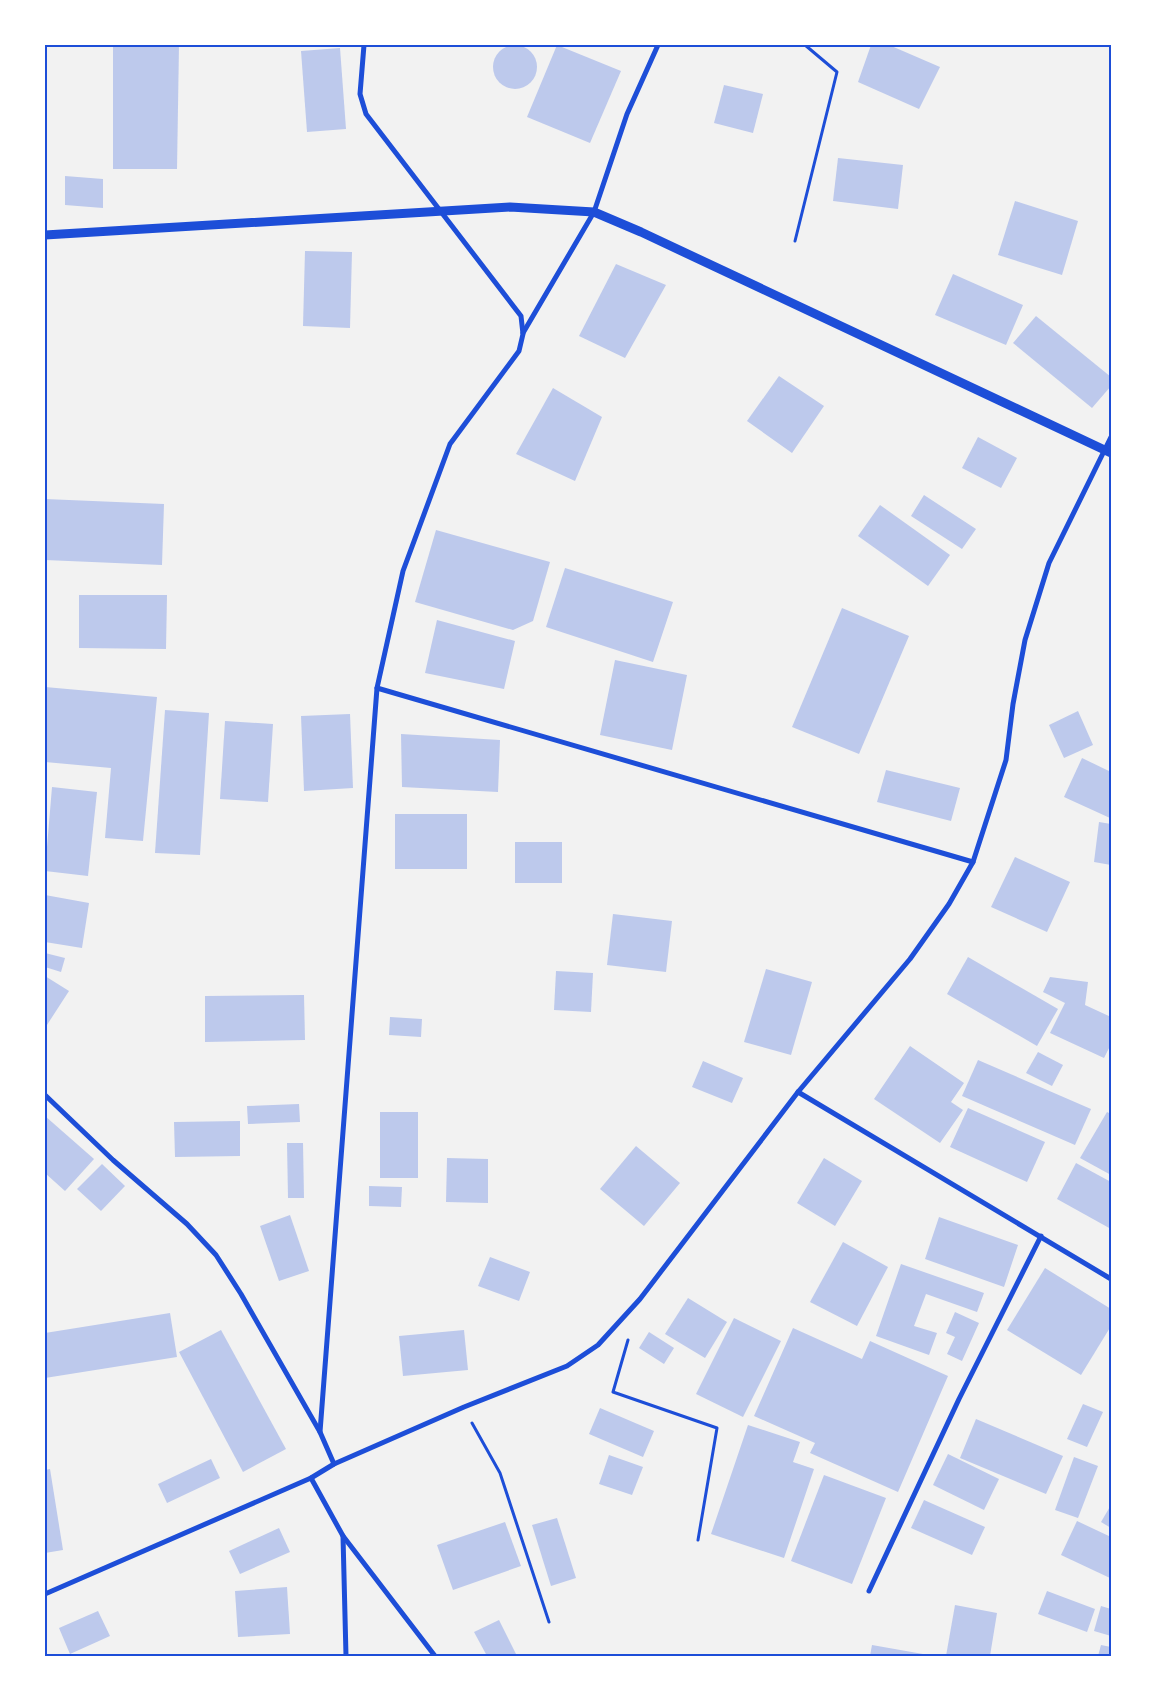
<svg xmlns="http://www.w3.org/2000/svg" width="1156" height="1701" font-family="Mulish,sans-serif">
  <rect width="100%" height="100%" fill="#f2f2f2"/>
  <g fill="#bdc9ec">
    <path d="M113,45H179L177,169H113Z"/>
    <path d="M557,45L621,71L590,143L527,117Z"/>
    <path d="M871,45H889L940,67L919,109L858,82Z"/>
    <circle cx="515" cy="67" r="22"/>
    <path d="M340,48L346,129L307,132L301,51Z"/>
    <path d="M724,85L763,94L753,133L714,123Z"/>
    <path d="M838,158L903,165L898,209L833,201Z"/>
    <path d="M65,176L103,179V208L65,205Z"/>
    <path d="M1015,201L1078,221L1062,275L998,255Z"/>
    <path d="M305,251L352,252L350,328L303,326Z"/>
    <path d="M616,264L666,285L625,358L579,336Z"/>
    <path d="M953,274L1023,305L1006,345L935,315Z"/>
    <path d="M1036,316L1111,377V386L1092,408L1013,343Z"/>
    <path d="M779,376L824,406L792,453L747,421Z"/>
    <path d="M553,388L602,417L575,481L516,454Z"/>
    <path d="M978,437L1017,458L1001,488L962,468Z"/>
    <path d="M924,495L976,529L962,549L911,516Z"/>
    <path d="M45,499L164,504L162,565L45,560Z"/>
    <path d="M880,505L950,555L928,586L858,536Z"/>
    <path d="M436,530L550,562L533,621L513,630L415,602Z"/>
    <path d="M565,568L673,602L653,662L546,627Z"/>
    <path d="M79,595H167L166,649L79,648Z"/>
    <path d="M842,608L909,636L859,754L792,727Z"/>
    <path d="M437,620L515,641L504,689L425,673Z"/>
    <path d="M615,660L687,675L672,750L600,735Z"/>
    <path d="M45,687L157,697L143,841L105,838L111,768L45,762Z"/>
    <path d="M165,710L209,713L200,855L155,853Z"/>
    <path d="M1078,711L1093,745L1064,758L1049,725Z"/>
    <path d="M350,714L353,788L304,791L301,716Z"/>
    <path d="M225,721L273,724L268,802L220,799Z"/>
    <path d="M401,734L500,740L498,792L402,787Z"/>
    <path d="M1082,758L1111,772L1110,818L1064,797Z"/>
    <path d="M886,770L960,788L951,821L877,802Z"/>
    <path d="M52,787L97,792L88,876L45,871Z"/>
    <rect x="395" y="814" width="72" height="55"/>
    <path d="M1099,822L1111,824V865L1094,862Z"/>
    <rect x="515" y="842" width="47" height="41"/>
    <path d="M1015,857L1070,882L1047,932L991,907Z"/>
    <path d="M45,895L89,903L82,948L45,942Z"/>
    <path d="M613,914L672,921L666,972L607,965Z"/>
    <path d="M45,953L65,958L61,972L45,967Z"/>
    <path d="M968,957L1058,1009L1037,1046L947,994Z"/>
    <path d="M766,969L812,982L791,1055L744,1042Z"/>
    <path d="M556,971L593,973L591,1012L554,1010Z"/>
    <path d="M45,976L69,991L45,1028Z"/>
    <path d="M1050,977L1088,982L1085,1005L1111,1017V1044L1104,1058L1050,1033L1065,1003L1043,992Z"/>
    <path d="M304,995L305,1040L205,1042V996Z"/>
    <path d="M390,1017L422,1019L421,1037L389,1035Z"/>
    <path d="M910,1046L964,1083L951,1102L963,1110L940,1143L874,1099Z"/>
    <path d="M1038,1052L1063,1065L1052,1086L1026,1073Z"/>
    <path d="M978,1060L1091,1109L1075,1145L962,1096Z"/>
    <path d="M703,1061L743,1078L732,1103L692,1087Z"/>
    <path d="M299,1104L300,1122L248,1124L247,1106Z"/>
    <path d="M968,1108L1045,1142L1027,1182L950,1147Z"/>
    <rect x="380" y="1112" width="38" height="66"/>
    <path d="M1107,1112L1111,1114V1175L1080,1158Z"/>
    <path d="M45,1116L94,1159L65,1191L45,1173Z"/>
    <path d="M240,1121V1156L175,1157L174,1122Z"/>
    <path d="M287,1143H303L304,1198H288Z"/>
    <path d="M636,1146L680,1183L644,1226L600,1189Z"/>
    <path d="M447,1158L488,1159V1203L446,1202Z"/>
    <path d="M824,1158L862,1181L835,1226L797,1203Z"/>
    <path d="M1076,1163L1111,1182V1229L1057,1199Z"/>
    <path d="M102,1164L125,1186L101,1211L77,1189Z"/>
    <path d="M369,1186L402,1187L401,1207L369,1206Z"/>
    <path d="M290,1215L309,1271L279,1281L260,1226Z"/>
    <path d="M939,1217L1018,1245L1004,1287L925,1259Z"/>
    <path d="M843,1242L888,1267L857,1326L810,1302Z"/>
    <path d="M490,1257L530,1272L519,1301L478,1286Z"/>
    <path d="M901,1264L984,1293L977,1312L926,1294L914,1326L937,1333L929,1355L876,1336Z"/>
    <path d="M1045,1268L1111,1309V1326L1081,1375L1007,1330Z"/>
    <path d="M688,1298L727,1322L705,1358L665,1334Z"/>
    <path d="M955,1312L979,1323L962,1361L947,1354L955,1337L946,1333Z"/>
    <path d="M170,1313L177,1357L45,1378V1333Z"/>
    <path d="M734,1318L781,1341L743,1417L696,1394Z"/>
    <path d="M793,1328L862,1359L870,1341L948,1376L898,1492L810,1453L815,1443L754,1416Z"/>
    <path d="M221,1330L286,1449L243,1472L179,1352Z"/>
    <path d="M464,1330L468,1370L403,1376L399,1336Z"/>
    <path d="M649,1332L674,1348L664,1364L639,1348Z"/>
    <path d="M1083,1404L1103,1412L1087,1447L1067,1439Z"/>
    <path d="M600,1408L654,1431L643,1457L589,1434Z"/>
    <path d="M976,1419L1063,1456L1046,1494L960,1458Z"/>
    <path d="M748,1425L800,1442L793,1462L814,1469L784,1558L711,1534Z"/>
    <path d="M948,1454L999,1479L984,1510L933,1485Z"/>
    <path d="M609,1455L643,1467L632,1495L599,1484Z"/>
    <path d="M1074,1457L1098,1466L1078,1518L1055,1510Z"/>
    <path d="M211,1459L220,1478L167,1503L158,1484Z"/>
    <path d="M50,1469L63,1550L45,1553V1470Z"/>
    <path d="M824,1475L886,1498L852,1584L791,1561Z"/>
    <path d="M924,1500L985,1527L972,1555L911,1528Z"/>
    <path d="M1111,1505V1528L1101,1522Z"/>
    <path d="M557,1518L576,1578L551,1586L532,1525Z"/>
    <path d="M1077,1521L1111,1537L1110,1578L1061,1555Z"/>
    <path d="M505,1522L521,1566L453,1590L437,1545Z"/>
    <path d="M279,1528L290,1552L240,1574L229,1551Z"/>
    <path d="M287,1587L290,1634L238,1637L235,1591Z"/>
    <path d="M1047,1591L1095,1609L1087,1632L1038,1614Z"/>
    <path d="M955,1605L997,1613L990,1656H946Z"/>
    <path d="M1101,1606L1111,1609V1636L1094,1631Z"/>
    <path d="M98,1611L110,1636L70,1654L59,1628Z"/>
    <path d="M499,1620L517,1656H487L474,1632Z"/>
    <path d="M872,1645L923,1654V1656H870Z"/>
    <path d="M1101,1645L1111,1647V1656H1098Z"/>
  </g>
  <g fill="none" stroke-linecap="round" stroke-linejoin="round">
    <g stroke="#1d4ed8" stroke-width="3">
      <path d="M795,241L837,72L805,45"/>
      <path d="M628,1340L613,1392L717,1428L698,1540"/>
      <path d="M472,1423L500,1473L549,1622"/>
    </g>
    <g stroke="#1d4ed8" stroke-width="5">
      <path d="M523,333L594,212L627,114L658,45"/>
      <path d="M377,688L973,862"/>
      <path d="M798,1092L1111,1279"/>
      <path d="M45,1095L113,1160L187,1224L216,1255L241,1294L320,1432L334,1464"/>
      <path d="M320,1432L377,688L403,571L450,444L519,351L523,334L521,316L366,114L360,94L364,45"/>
      <path d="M311,1478L343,1536L346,1656"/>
      <path d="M343,1536L435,1656"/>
      <path d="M869,1591L959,1399L1041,1236"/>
      <path d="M45,1594L311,1478L334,1464L464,1407L567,1366L598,1345L640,1299L798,1092L910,959L949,904L973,862L1006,760L1013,704L1025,640L1049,563L1111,437"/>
    </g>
    <path stroke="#1d4ed8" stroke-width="9" d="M45,235L510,207L594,212L641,232L1111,453"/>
  </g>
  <rect width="1156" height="1701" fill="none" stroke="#ffffff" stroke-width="92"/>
  <rect x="46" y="46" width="1064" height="1609" fill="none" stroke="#1d4ed8" stroke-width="2"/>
</svg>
